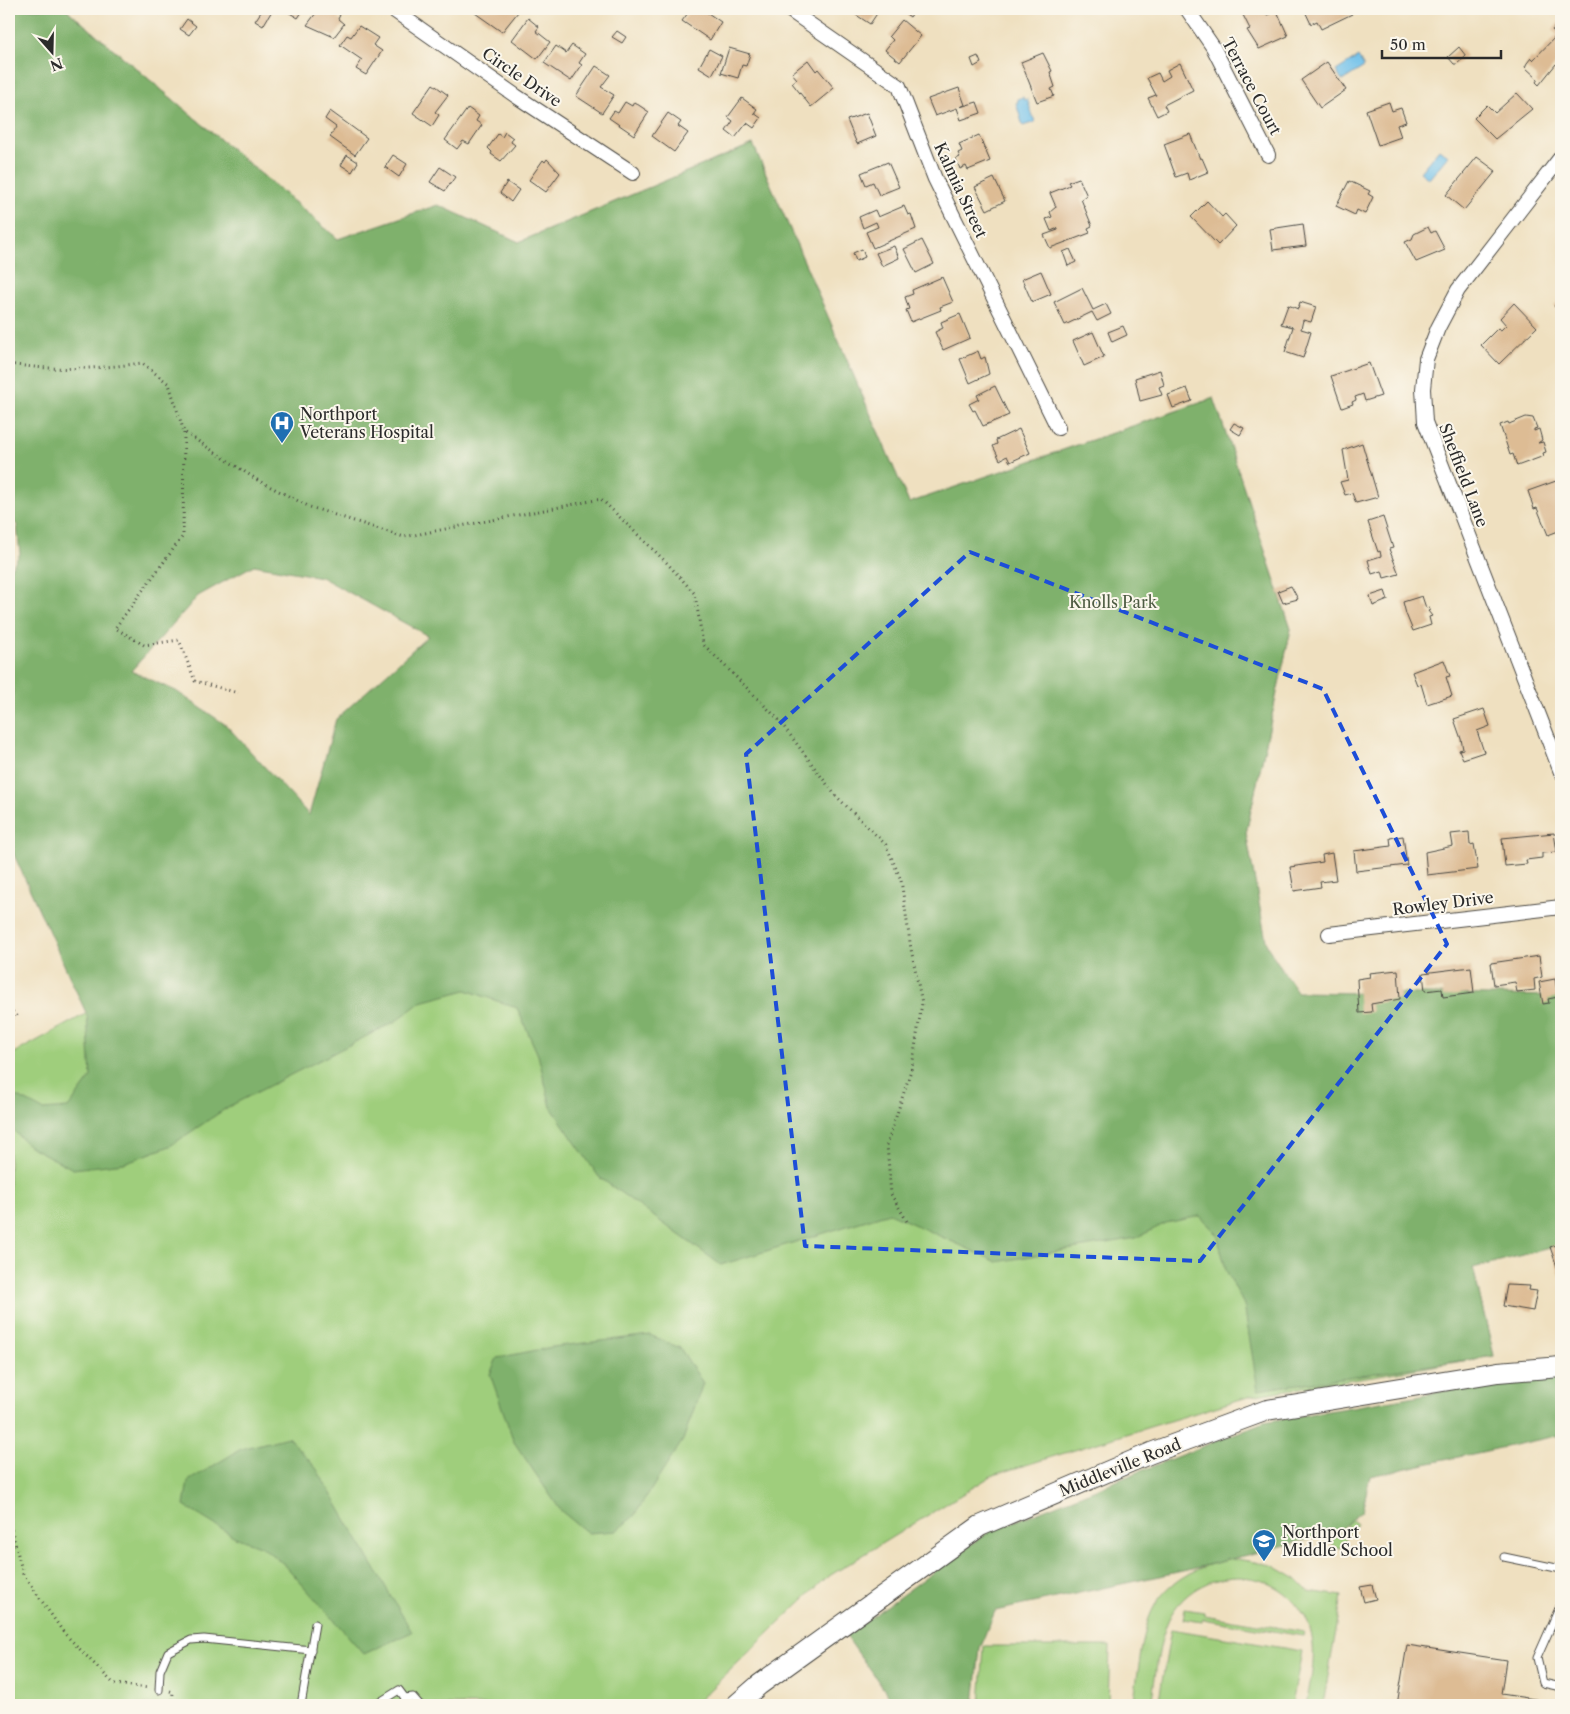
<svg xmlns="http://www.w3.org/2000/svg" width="1570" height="1714" font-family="'Libre Caslon Text',serif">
  <rect width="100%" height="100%" fill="#fbf7ec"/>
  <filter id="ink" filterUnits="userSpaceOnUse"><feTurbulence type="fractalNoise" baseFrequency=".02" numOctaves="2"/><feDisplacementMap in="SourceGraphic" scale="10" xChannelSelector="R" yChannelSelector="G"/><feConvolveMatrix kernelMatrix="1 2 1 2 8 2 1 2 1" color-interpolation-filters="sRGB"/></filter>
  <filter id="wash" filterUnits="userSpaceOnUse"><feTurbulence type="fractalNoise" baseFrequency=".0096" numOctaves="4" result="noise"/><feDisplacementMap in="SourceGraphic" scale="20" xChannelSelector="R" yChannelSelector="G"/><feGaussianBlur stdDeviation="1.12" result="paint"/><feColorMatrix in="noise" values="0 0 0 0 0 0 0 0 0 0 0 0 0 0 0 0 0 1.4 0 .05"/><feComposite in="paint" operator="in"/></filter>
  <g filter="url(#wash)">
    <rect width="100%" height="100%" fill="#efe0c0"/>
    <g fill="#9fce7c" stroke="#657c54">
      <path d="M9,9H66L338,239L438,205L519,242L753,144L909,503L1214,398L1291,629L1246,833L1265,947L1367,1088L1473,1268L1494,1356L1251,1396L993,1475L826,1578L694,1705H9V1056L827,606Z"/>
      <path d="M1351,1519L1357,1524L1353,1529H1350L1344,1547L1337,1548L1332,1544V1539L1348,1527L1346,1525Z"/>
      <path d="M1237,1559L1272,1565L1296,1579L1308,1591L1342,1596L1323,1705H1306C1311,1679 1318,1652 1309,1626C1288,1568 1209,1560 1174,1610C1158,1633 1156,1677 1151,1705H1133C1138,1677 1140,1645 1149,1618C1162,1581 1201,1563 1237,1559Z"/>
      <path d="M1185,1609L1204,1612V1615L1304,1632L1303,1636L1203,1619L1202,1622L1183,1619Z"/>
      <path d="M1171,1629L1302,1651L1292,1705H1158Z"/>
      <path d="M984,1646H1110L1108,1705H980Z"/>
    </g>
    <g fill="#7fb16c" stroke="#556e4c" fill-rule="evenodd">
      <path d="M9,9H66L338,239L438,205L519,242L753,144L909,503L1214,398L1291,629L1246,833L1267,946L1297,992L1561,996V1245L1473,1268L1494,1356L1258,1390L1244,1305L1226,1270L1217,1234L1200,1216L1166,1223L1136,1238L997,1262L889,1213L721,1265L599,1177L551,1107L538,1055L517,1008L466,990L421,1002L396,1021L228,1107L170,1146L124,1163L73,1169L29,1146L9,1126V1092L43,1110L68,1108L91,1077L87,1015L9,844V720L13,690L9,686V571L20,554L17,525L9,516ZM254,565L321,577L428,636L336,719L309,815L226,725L176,691L131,671L198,596Z"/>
      <path d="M650,1335L680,1348L703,1383L683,1440L634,1516L616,1531L588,1533L561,1511L514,1442L490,1374L497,1358L552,1347Z"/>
      <path d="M1561,1378V1435L1370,1476L1362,1511L1337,1532L1192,1569L995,1611L980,1648L974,1705H895L846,1636L988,1532L1264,1422L1503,1381Z"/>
      <path d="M288,1437L316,1468L412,1632L364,1654L285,1565L262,1547L235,1537L184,1506L188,1481L241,1449Z"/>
    </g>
    <g fill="#6ec0ea" stroke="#4c768a">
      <path d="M1358,57L1364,67L1342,81L1336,71Z"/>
      <path d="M1023,97L1024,100L1027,99L1035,122L1023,126L1016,103L1018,102L1017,99Z"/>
      <path d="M1439,149L1448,156L1429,179L1420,172Z"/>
    </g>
    <g id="blocks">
      <g fill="#ddbc94">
        <path d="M263,9H273L263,26L255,21Z"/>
        <path d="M283,9H304L298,18Z"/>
        <path d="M319,9L328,11L332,9L340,15L338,19L344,24L334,37L307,25Z"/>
        <path d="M478,9H514L518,12L502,32L475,13Z"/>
        <path d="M691,9H702L721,22L710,40L682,21Z"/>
        <path d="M847,9H880L870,24Z"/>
        <path d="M899,9H916L910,17Z"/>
        <path d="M1247,9H1264L1267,15L1277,11L1288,36L1259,49L1247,30L1250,29L1241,11Z"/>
        <path d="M1304,9H1350L1352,14L1321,29L1317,21L1311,24Z"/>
        <path d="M528,18L539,27L536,31L550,42L537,59L512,40Z"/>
        <path d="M187,19L196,26L189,35L180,29Z"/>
        <path d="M902,20L921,36L900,62L885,50L893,40L889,36Z"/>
        <path d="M1561,20V62L1558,66L1556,64L1539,85L1536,82L1538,79L1525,67L1527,63L1531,58L1533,60L1557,35L1552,30Z"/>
        <path d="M359,26L378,38L373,45L382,51L366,75L356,69L362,60L340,45L347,35L351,37Z"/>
        <path d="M617,31L626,37L622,43L612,37Z"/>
        <path d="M572,45L585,54L579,63L582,65L571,81L544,63L556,46L566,53Z"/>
        <path d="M1459,47L1466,56L1457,64H1454L1448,57Z"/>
        <path d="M729,48L750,54L746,66L742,65L738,78L721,73Z"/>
        <path d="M709,49L722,56L712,75L699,67Z"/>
        <path d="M1043,53L1052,71L1050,72L1055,87L1051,89L1054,96L1037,102L1021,62Z"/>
        <path d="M978,56L981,63L974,67L971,59Z"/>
        <path d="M808,60L816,71L818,69L834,88L811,107L792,83L797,79L792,73Z"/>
        <path d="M1327,62L1346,90L1320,108L1301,80Z"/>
        <path d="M1180,63L1193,90L1164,105L1167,111L1157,116L1148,98L1156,95L1147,78L1158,73L1162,81L1170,76L1167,70Z"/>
        <path d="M596,66L610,75L601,87L614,95L602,113L576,96Z"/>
        <path d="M433,84L448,95L435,112L439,115L432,126L413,113Z"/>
        <path d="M959,88L965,105L960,107L977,102L981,113L961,120L957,108L935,116L928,99Z"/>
        <path d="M1517,93L1532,109L1495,139L1474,118L1487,105L1495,113Z"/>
        <path d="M742,98L757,109L754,113L761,118L754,128L747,123L735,138L726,131L733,121L728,117Z"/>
        <path d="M625,102L632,106L634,102L649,112L634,135L609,118L614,111L618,113Z"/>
        <path d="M1389,102L1392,111L1401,108L1406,122L1397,125L1401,137L1378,145L1366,110Z"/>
        <path d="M468,108L479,116L476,121L482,125L469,144L463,141L457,149L445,140Z"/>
        <path d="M330,111L367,138L355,155L330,137L336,127L325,119Z"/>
        <path d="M668,113L681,122L678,126L688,133L674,152L652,136Z"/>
        <path d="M867,113L876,136L857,144L847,120Z"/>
        <path d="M505,132L513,138L511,142L515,145L501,161L491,154L492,152L488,148L498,134L502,137Z"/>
        <path d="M1190,134L1200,159L1202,158L1208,172L1189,180L1187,173L1176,177L1164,144Z"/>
        <path d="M979,135L990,161L968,170L966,166L960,169L956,159L960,157L958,153L962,151L959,144Z"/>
        <path d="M347,155L358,162L352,172L341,165Z"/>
        <path d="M393,155L407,164L399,177L385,167Z"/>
        <path d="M1477,157L1496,171L1464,210L1446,195Z"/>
        <path d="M547,159L560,173L546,192L529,180L543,160L545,162Z"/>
        <path d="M888,162L899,187L879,195L873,182L866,185L861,173Z"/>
        <path d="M440,167L455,177L445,191L430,182Z"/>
        <path d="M994,178L1005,201L987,210L975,187Z"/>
        <path d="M1079,178L1087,196L1081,199L1092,226L1088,228L1090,233L1050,248L1044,235L1058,230V228L1051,231L1046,219L1052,217L1050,212L1056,207L1050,193L1070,185L1068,182Z"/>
        <path d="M1349,181L1370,191L1368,194L1373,197L1365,214L1357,210L1355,215L1336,206Z"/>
        <path d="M507,182L519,190L511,202L500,193Z"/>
        <path d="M1207,201L1222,217L1225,214L1236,226L1218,245L1191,217Z"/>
        <path d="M904,206L908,215L911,214L916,229L873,248L866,232L878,227L876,222L863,228L859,217L875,210L878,217Z"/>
        <path d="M1303,224L1306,246L1273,250L1270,229Z"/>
        <path d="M1428,227L1431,233L1435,231L1445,250L1416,262L1405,242L1412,239L1414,234Z"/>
        <path d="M922,240L934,264L916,273L904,249Z"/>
        <path d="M894,246L899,258L882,266L876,253Z"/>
        <path d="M862,249L865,257L856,261L853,253Z"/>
        <path d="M1070,249L1076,262L1068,266L1063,252Z"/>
        <path d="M1041,271L1051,294L1032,302L1022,279Z"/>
        <path d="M942,277L953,302L940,307L941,310L911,322L906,310L909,309L905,297L913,294L912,290Z"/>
        <path d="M1082,288L1093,310L1106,304L1111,314L1097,321L1092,312L1065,325L1054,302Z"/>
        <path d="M1561,299V313L1554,306Z"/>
        <path d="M1300,302L1316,307L1311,322L1303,320L1301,329L1311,332L1303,358L1285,352L1293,327L1281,324L1288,305L1298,309Z"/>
        <path d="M1514,303L1537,327L1499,364L1481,345L1498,328L1501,330L1506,325L1500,318Z"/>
        <path d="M960,314L970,338L943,350L935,332L943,328L941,322Z"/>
        <path d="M1123,326L1127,335L1112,342L1108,332Z"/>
        <path d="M1093,332L1104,357L1084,366L1073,341Z"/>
        <path d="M978,351L981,359L985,357L989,374L970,383L960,359Z"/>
        <path d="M1369,363L1381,396L1365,401L1363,394L1355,397L1356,400L1352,402L1353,404L1342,408L1331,376Z"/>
        <path d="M1160,370L1164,385L1159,387L1162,395L1140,401L1135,378Z"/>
        <path d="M995,386L1009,415L983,426L975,410L973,411L969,404L979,399L977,395Z"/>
        <path d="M1187,388L1192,401L1173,408L1168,395Z"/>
        <path d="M1526,417L1533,418L1537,428L1534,429V431L1539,429L1542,440L1538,443L1543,442L1546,452L1543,453L1544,456L1517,466L1513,454L1510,455L1500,425L1508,422L1509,424Z"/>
        <path d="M1234,423L1244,428L1240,435L1230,429Z"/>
        <path d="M1019,429L1030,453L1010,462L1007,456L1000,460L993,446L997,444L996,440Z"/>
        <path d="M1362,443L1378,497L1356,503L1352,493L1345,495L1340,482L1348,480L1343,450Z"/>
        <path d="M1556,481L1561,494V530L1548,535L1537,508L1534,509L1528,491Z"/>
        <path d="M1383,517L1393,548L1389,549L1399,574L1384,578L1382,571L1372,574L1368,560L1381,556L1380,551L1378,552L1368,522Z"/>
        <path d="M1291,586L1298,599L1283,603L1278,591Z"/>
        <path d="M1385,591L1388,600L1373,606L1370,596Z"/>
        <path d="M1422,596L1426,608L1429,607L1430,610L1428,611L1432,616L1429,617L1431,625L1413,631L1406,614L1403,602Z"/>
        <path d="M1444,660L1450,676L1446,677L1452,696L1427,704L1421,684L1417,685L1412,672Z"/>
        <path d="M1484,709L1490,726L1477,731L1484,752L1463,759L1459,750L1463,749L1461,739L1454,719Z"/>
        <path d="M1469,832L1470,845L1474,844L1478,869L1427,875L1425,852L1453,846L1451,834Z"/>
        <path d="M1554,833L1557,852L1542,853V858L1526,860L1527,864L1505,866L1502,838Z"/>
        <path d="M1403,836L1407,865L1356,871L1354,851L1391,846L1390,838Z"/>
        <path d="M1332,853L1336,880L1320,882L1321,887L1294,891L1290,867L1323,862L1322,855Z"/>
        <path d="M1539,956L1542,977L1534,979L1535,990L1517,992L1515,982L1494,985L1491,963Z"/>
        <path d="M1471,967L1474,993L1443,997L1442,989L1425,991L1423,973Z"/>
        <path d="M1398,970L1400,999L1371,1004L1372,1012L1359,1013L1357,979L1370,977L1369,973Z"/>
        <path d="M1555,979L1558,997L1548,999L1549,1003L1543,1004L1539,982Z"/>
        <path d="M1561,1243V1278L1550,1247Z"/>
        <path d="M1507,1285L1530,1286L1529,1290L1537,1291L1533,1311L1503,1306Z"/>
        <path d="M1372,1585L1376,1599L1364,1602L1360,1587Z"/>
        <path d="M1407,1645L1506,1660L1501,1694L1561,1703V1705H1397Z"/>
      </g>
    </g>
  </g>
  <g filter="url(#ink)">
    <use href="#blocks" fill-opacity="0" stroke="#484641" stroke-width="1"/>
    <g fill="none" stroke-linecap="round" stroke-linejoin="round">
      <g stroke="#484641" stroke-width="9">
        <g id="lane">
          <path d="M1504,1557L1561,1569"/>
          <path d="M1561,1604L1537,1658L1543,1683L1561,1687"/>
          <path d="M159,1690L160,1671L168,1652L191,1640L204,1639L311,1650"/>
          <path d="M301,1705L315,1624"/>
          <path d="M375,1705L399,1690L405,1698"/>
          <path d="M404,1705L405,1698L413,1697L420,1705"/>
        </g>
      </g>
      <g stroke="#484641" stroke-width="16">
        <g id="street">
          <path d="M392,9L516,96L633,173"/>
          <path d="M788,9L899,86L935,179L1058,428"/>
          <path d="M1187,9L1213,47L1268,155"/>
          <path d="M1561,157L1458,290L1438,328L1426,359L1423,389L1425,422L1561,772"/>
          <path d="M1329,934L1561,907"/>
        </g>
      </g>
      <g stroke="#484641" stroke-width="22">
        <path id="secondary" d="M736,1705L759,1685L980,1526L1151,1453L1267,1410L1498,1372L1561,1367"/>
      </g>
      <g stroke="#484641" stroke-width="3" stroke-dasharray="1 4" stroke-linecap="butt">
        <path d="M9,364C54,371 97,369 142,363L169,384L184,432L259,481L310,507L404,537L601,499L667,563L695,594L703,644L779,720L835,795L886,845L901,880L911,949L922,1003L912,1067L887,1145L891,1194L908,1223"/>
        <path d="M184,433L183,536L115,628L144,645L179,640L195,681L238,693"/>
        <path d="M9,1008L17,1016L9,1020"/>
        <path d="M9,1520L23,1574L64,1633L114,1684L149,1688"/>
        <path d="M170,1691L173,1692L172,1705"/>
      </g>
      <use href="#lane" stroke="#fff" stroke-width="7"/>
      <use href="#street" stroke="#fff" stroke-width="14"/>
      <use href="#secondary" stroke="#fff" stroke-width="20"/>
    </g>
  </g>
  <path fill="none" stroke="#1d4ed8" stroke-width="4" stroke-dasharray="10 6" stroke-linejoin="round" d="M970,552L1323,689L1447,944L1200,1261L805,1246L746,754Z"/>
  <defs>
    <g id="hospital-pin" transform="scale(1.25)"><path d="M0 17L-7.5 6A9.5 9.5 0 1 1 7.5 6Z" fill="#1f6fb2" stroke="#fbf7ec"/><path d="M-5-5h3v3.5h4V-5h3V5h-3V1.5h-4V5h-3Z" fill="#fff"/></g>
    <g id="school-pin" transform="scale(1.25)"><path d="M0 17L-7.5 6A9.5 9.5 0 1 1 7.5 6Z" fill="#1f6fb2" stroke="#fbf7ec"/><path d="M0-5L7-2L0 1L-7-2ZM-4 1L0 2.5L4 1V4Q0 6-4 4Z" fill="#fff"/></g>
  </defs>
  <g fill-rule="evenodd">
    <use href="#hospital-pin" x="282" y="423"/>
    <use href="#school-pin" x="1264" y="1541"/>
  </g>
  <g text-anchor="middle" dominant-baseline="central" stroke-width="4" stroke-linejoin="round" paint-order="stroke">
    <g font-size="16" fill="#2b2b2b" stroke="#fbf7ec">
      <text transform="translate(522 77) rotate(34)">Circle Drive</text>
      <text transform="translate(1252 86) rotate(62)">Terrace Court</text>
      <text transform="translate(961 190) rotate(65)">Kalmia Street</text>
      <text transform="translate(1464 475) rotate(69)">Sheffield Lane</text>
      <text transform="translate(1443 903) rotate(-7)">Rowley Drive</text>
      <text transform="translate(1120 1467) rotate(-22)">Middleville Road</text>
    </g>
    <g font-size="16" fill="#2b2b2b" stroke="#fbf7ec" text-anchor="start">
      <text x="300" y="414">Northport<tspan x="300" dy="18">Veterans Hospital</tspan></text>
      <text x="1282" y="1532">Northport<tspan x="1282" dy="18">Middle School</tspan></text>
    </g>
    <g font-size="16" fill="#4e5c43" stroke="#fbf7ec">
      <text x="1113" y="602">Knolls Park</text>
    </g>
  </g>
  <rect width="1570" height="1714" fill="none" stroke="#fbf7ec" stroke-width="30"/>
  <g transform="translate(52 52) rotate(160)" stroke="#fbf7ec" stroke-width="4" paint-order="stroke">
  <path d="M0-4L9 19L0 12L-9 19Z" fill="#2b2b2b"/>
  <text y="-8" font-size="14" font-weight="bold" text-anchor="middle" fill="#2b2b2b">N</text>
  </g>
  <path d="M1382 50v8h119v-8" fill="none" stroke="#2b2b2b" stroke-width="2.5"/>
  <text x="1390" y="50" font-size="15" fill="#2b2b2b" stroke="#fbf7ec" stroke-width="4" paint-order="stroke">50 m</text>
</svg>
